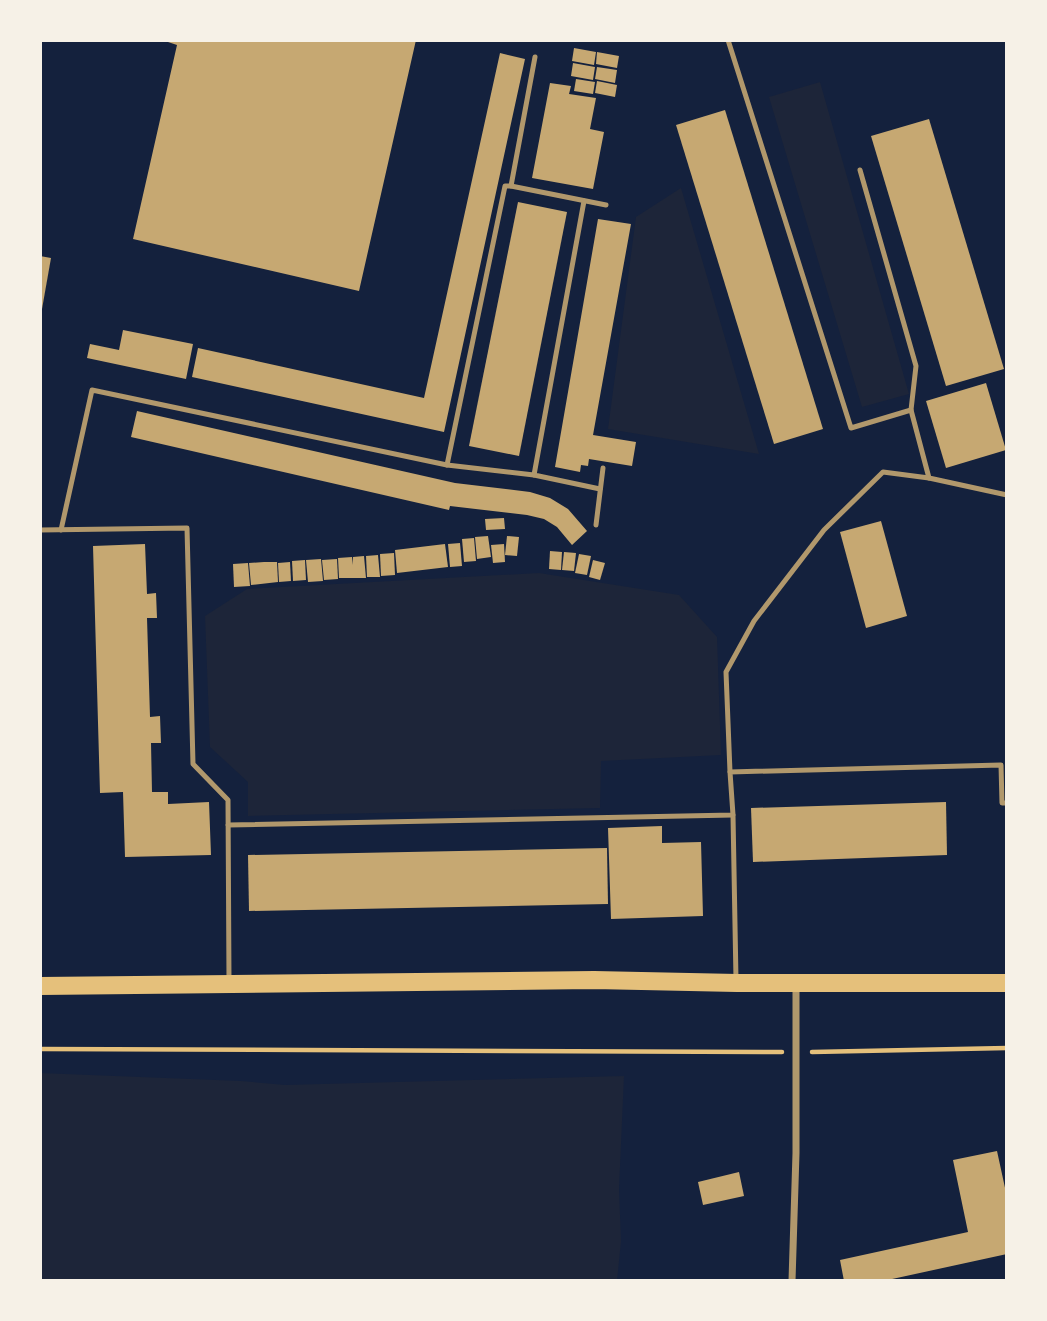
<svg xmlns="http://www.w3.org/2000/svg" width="1047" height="1321" font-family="Lato,sans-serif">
  <rect width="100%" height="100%" fill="#14213d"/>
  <g fill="#1d2539">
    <path d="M820,82L909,394L862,407L769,97Z"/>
    <path d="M681,188L759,454L608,429L636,217Z"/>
    <path d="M539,573L679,595L717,637L721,755L601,761L600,808L248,816V782L210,747L205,616L247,589Z"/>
    <path d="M40,1073L241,1081L285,1085L624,1076L619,1189L621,1241L617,1281H40Z"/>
  </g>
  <g fill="#c6a872">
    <path d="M162,40H416L359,291L133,239L177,45Z"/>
    <path d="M574,48L596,52L594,65L572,61Z"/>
    <path d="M597,52L619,56L617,68L596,64Z"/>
    <path d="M500,53L525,59L444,432L192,377L198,348L424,398Z"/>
    <path d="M573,63L595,67L593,80L571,76Z"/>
    <path d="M597,67L617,70L615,83L595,79Z"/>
    <path d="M576,79L595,82L593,94L574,91Z"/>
    <path d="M597,81L617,85L615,97L595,93Z"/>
    <path d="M550,83L571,86L569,94L596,98L590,129L604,132L593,189L532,178Z"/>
    <path d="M725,110L823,429L774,444L676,125Z"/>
    <path d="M929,119L1004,369L946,386L871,136Z"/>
    <path d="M518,202L567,212L519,456L469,446Z"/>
    <path d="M598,219L631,224L593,435L636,442L632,466L589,459L588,466L581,465L580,472L555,467Z"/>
    <path d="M40,256L51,258L42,309H40Z"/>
    <path d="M123,330L193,344L186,379L87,358L90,344L119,350Z"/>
    <path d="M986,383L1006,450L946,468L926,401Z"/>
    <path d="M137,411L455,483L530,492L550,498L568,509L587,531L572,545L557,527L544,519L527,515L450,506L449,510L131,437Z"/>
    <path d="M504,518L505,529L486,530L485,519Z"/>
    <path d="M881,521L907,616L866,628L840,532Z"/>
    <path d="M488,536L491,557L477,559L475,537Z"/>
    <path d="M507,536L519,537L517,556L505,555Z"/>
    <path d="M474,538L476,561L464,562L462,539Z"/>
    <path d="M460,543L462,566L450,567L448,544Z"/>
    <path d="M145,544L147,594L156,593L157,618H147L150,717L160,716L161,743H151L152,792H168V804L209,802L211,855L125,857L123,792L100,793L93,546Z"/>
    <path d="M445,544L448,567L397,573L395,550Z"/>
    <path d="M504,544L505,562L493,563L491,545Z"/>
    <path d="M550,551L562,552L561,570L549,569Z"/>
    <path d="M564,552L576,553L574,571L562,570Z"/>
    <path d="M394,553L395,575L381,576L380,554Z"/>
    <path d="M579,554L591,556L587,575L575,573Z"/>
    <path d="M378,555L380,577H367L366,556Z"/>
    <path d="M364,556L366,578H339L338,558L352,557L353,565V557Z"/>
    <path d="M321,559L323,581L308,582L306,560Z"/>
    <path d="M337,559L338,579L324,580L322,560Z"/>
    <path d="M305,560L306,580L293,581L292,561Z"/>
    <path d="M593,560L605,563L600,580L589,577Z"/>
    <path d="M264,562H277L278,582L251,585L249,563Z"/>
    <path d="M290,562L291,581L279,582L278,563Z"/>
    <path d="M248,563L250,586L234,587L233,564Z"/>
    <path d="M946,802L947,855L753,862L751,808Z"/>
    <path d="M662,826V843L701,842L703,916L611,919L608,828Z"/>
    <path d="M607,848L608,904L249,911L248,855Z"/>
    <path d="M997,1151L1007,1197V1254L883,1281H844L840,1260L968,1232L953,1160Z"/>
    <path d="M739,1172L744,1196L703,1205L698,1182Z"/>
  </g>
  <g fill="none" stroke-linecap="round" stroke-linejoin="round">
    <g stroke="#e5c07b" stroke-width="4.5">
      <path d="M40,1049L782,1052"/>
      <path d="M812,1052L1007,1048"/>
    </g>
    <g stroke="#b1986c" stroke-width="5">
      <path d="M728,40L851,428L911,410"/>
      <path d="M535,57L511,186L606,205"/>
      <path d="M860,170L916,366L911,410L929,478L1007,495"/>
      <path d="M584,201L534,475L600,489"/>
      <path d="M447,465L505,186H511"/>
      <path d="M596,525L603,468"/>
      <path d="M40,530L187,528L193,764L228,800L229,981"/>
      <path d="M61,530L92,390L447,465L534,475"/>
      <path d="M730,772L726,672L754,621L824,530L883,472L929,478"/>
      <path d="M733,815L736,980"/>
      <path d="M228,825L733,815L730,772L1001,765L1002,803H1007"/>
    </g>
    <path stroke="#b1986c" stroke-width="7" d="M792,1281L796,1153V984"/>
    <path stroke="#e5c07b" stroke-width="18" d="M40,986L594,980L737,983H1007"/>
  </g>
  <rect width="1047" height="1321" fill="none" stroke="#f6f1e7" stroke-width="84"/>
</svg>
